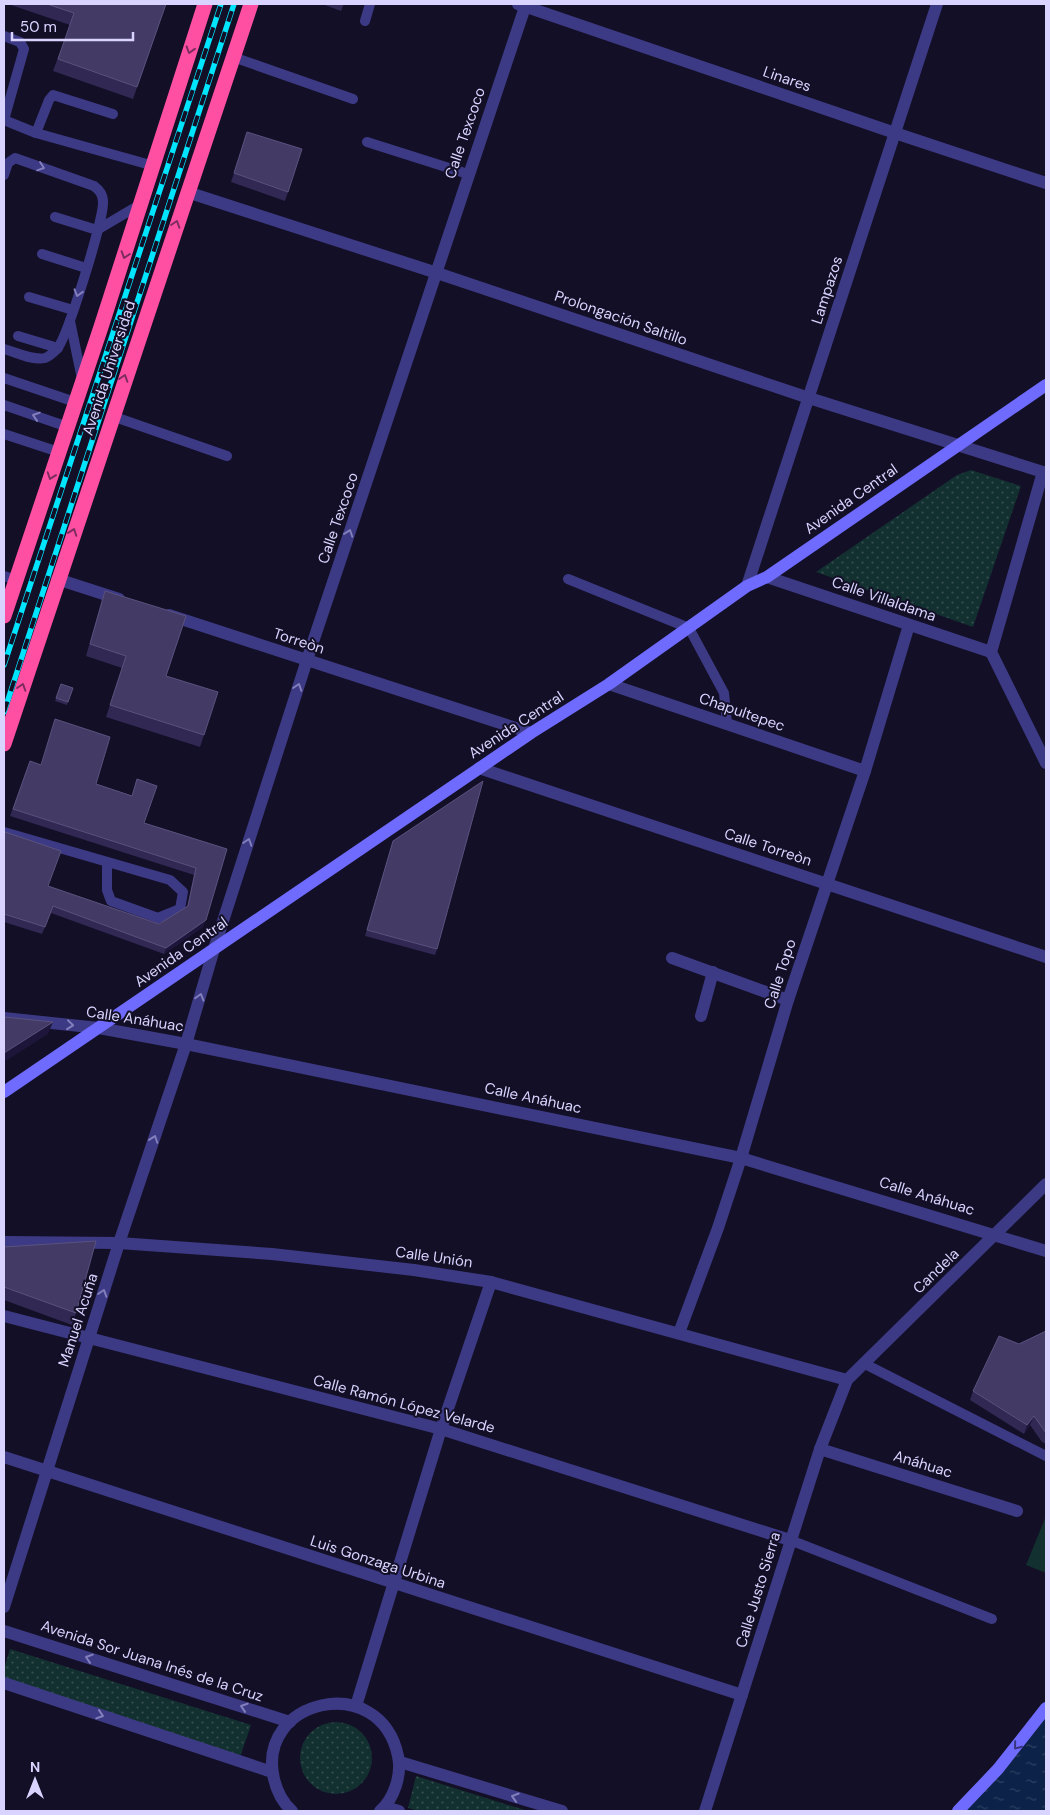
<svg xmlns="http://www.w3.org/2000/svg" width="1050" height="1815" font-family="'DM Sans',sans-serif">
  <defs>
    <pattern id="park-dots" width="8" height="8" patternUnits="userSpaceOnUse" patternTransform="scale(1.25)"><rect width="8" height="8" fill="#12302f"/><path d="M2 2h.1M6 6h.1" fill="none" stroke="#344d4e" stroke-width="1.8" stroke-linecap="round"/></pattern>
    <pattern id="water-ripples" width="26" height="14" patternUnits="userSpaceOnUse" patternTransform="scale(1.25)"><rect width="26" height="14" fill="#0c2248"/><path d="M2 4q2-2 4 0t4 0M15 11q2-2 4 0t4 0" fill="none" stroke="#2f4163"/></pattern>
  </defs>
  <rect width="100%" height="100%" fill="#130f26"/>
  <path fill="#12302f" d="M1046,1516V1573L1026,1565Z"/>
  <g fill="url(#park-dots)">
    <path d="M971,470L1021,486L973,627L816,572L957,475Z"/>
    <path d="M10,1649L251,1725L239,1760L4,1679V1669Z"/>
    <circle cx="336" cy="1758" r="36"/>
    <path d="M416,1776L528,1811H419L408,1808Z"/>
  </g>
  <path fill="url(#water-ripples)" d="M1046,1708V1811H958Z"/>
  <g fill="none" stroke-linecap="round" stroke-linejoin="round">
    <g stroke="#3d3a85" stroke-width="10">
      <path d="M365,21L370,4"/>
      <path d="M4,36L20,42L24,49L4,120"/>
      <path d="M233,57L353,99"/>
      <path d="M4,120L36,133L154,166"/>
      <path d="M36,133L49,100L53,95L113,114"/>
      <path d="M367,142L468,174"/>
      <path d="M4,175L8,163L15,158L94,186C99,190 103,194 103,202C104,218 68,336 57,349C55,351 48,357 45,358C33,361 15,352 4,349"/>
      <path d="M55,217L97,230L141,204"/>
      <path d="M42,254L86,268"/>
      <path d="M29,297L73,310"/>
      <path d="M70,321L82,379"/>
      <path d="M18,336L58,348"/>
      <path d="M4,378L75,402"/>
      <path d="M4,405L68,427"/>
      <path d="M112,416L227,456"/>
      <path d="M4,434L59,452"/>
      <path d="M4,576L16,580"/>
      <path d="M568,579L689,628L724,693L727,724"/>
      <path d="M4,832L170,880L183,892L180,909L158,918L111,901L107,890V862"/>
      <path d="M865,1364L1046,1456"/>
      <path d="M790,1540L992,1619"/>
    </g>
    <g stroke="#3d3a85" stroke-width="12">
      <path d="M518,4L895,133L1046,183"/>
      <path d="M187,192L437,273L809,398L1046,473"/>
      <path d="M1043,472L991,652L1046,763"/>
      <path d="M767,577L991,652"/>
      <path d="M57,579L119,599"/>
      <path d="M747,586L937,4"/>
      <path d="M169,615L531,733"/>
      <path d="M609,684L865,771"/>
      <path d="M479,768L1046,957"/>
      <path d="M672,958L788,1000"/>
      <path d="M701,1016L713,972"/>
      <path d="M4,1018L99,1028L186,1044L741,1158L1046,1251"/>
      <path d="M4,1242L119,1243L272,1254L414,1270L491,1282L847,1380"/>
      <path d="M4,1316L441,1429L790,1540"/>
      <path d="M679,1333L718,1228L741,1158L788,1000L865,771L909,625"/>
      <path d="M820,1449L1017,1511"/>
      <path d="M4,1457L742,1695"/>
      <path d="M4,1607L119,1243L186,1044L214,949L307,660L526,4"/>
      <path d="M4,1631L290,1722"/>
      <path d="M4,1683L272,1772"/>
      <path d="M356,1706L441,1429L491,1282"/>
      <path d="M400,1762L562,1811"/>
      <path d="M385,1807L399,1811"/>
      <path d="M292,1811C282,1802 277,1792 274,1779C255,1699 380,1670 398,1756C402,1775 394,1799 380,1811"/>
      <path d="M705,1811L820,1449L847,1380L1046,1184"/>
    </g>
    <g stroke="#6f6bff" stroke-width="12">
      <path d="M4,1092L531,733L609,684L747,586L767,577L1046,385"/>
      <path d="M958,1811L998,1769L1046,1708"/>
    </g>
    <g stroke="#ff4fa3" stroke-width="15">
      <path d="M4,616L101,327L205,4"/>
      <path d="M4,744L251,4"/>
    </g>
    <g stroke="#00e5ff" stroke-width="5.5">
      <g id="rail">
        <path d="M4,665L221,4"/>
        <path d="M4,712L234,4"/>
      </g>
    </g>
    <use href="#rail" stroke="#130f26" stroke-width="4" stroke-dasharray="11" stroke-linecap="butt"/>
  </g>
  <g fill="#312854">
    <path d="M8,4H166L133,99L53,71L70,25Z"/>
    <path d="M322,4H344L341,11Z"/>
    <path d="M247,132L288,192L285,201L231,182Z"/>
    <path d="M105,591L166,676L204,735L200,747L106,717L122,668L86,656L101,603Z"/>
    <path d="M61,684L73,688L67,705L55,701Z"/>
    <path d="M30,761L96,784L144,823L227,849L203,927L164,954L51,913L42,934L4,922V835L48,886L159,924L187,907L194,875L10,816Z"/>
    <path d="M393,841L437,949L435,955L365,936Z"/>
    <path d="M4,1247L76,1313L72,1325L4,1300Z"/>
    <path d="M1046,1331V1444L1042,1442L1030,1425L1024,1434L970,1400L973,1391L1019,1344Z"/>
  </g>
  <g fill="#1d163a">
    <path d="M206,920L203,927L164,954L166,948Z"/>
    <path d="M53,1022L48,1034L4,1062V1053Z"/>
    <path d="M1034,1416L1030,1425L1024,1434L1027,1425Z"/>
  </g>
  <g fill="#433a66" stroke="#5a527e">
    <path d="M47,4H166L137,87L58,59L74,13Z"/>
    <path d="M247,132L302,149L288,192L234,173Z"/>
    <path d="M105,591L186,616L166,676L218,692L204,735L110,705L126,656L90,644Z"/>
    <path d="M61,684L73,688L68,702L56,698Z"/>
    <path d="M55,719L110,737L96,784L132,796L137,779L157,786L144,823L227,849L206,920L166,948L53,906L45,927L4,914V835L5,832L61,851L48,886L159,924L188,906L196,868L13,809L30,761L41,765Z"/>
    <path d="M483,781L437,949L367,930L393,841Z"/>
    <path d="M4,1017L53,1022L4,1053Z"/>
    <path d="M96,1241L76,1313L4,1287V1247Z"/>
    <path d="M1046,1331V1433L1034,1416L1027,1425L973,1391L999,1336L1019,1344Z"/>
  </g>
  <defs><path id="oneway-chevron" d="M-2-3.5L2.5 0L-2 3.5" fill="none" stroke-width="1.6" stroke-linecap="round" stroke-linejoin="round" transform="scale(1.25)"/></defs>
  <g stroke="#7d2c5e">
    <use href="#oneway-chevron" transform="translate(190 50) rotate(107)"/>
    <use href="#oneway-chevron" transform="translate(176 224) rotate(-72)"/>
    <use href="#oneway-chevron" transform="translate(125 255) rotate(108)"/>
    <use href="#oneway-chevron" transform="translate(124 378) rotate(-72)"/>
    <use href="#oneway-chevron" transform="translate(51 476) rotate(109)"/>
    <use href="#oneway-chevron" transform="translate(73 532) rotate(-71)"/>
    <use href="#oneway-chevron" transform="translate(22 687) rotate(-72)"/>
  </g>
  <g stroke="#837fbc">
    <use href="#oneway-chevron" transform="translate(41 167) rotate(19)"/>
    <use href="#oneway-chevron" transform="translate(78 293) rotate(107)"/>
    <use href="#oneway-chevron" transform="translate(36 416) rotate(-162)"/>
    <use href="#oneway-chevron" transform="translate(349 533) rotate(-71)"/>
    <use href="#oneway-chevron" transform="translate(298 687) rotate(-72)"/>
    <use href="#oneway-chevron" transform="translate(248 842) rotate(-72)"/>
    <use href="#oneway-chevron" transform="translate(200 997) rotate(-74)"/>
    <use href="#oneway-chevron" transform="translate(70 1025) rotate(6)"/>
    <use href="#oneway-chevron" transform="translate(154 1139) rotate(-71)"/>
    <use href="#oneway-chevron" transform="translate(103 1293) rotate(-72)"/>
    <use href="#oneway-chevron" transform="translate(89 1658) rotate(-162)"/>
    <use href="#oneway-chevron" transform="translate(244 1707) rotate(-162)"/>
    <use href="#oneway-chevron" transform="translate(100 1715) rotate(18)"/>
    <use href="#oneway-chevron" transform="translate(515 1797) rotate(-163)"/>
  </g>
  <use stroke="#38347d" href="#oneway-chevron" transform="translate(1017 1746) rotate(129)"/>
  <g text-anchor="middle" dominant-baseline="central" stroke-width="4" stroke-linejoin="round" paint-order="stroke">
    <g font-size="15" fill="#d9d4ff" stroke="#130f26">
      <text transform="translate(787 79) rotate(19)">Linares</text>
      <text transform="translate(465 133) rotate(-71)">Calle Texcoco</text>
      <text transform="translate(827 290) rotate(-72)">Lampazos</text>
      <text transform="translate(621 318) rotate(19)">Prolongación Saltillo</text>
      <text transform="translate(109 368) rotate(-72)">Avenida Universidad</text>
      <text transform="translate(851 499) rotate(-35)">Avenida Central</text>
      <text transform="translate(338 518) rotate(-71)">Calle Texcoco</text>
      <text transform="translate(884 599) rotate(19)">Calle Villaldama</text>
      <text transform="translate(299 641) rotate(18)">Torreòn</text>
      <text transform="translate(742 712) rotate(19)">Chapultepec</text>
      <text transform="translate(516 725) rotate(-33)">Avenida Central</text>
      <text transform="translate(768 847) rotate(18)">Calle Torreòn</text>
      <text transform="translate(181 952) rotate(-35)">Avenida Central</text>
      <text transform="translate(780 974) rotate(-72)">Calle Topo</text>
      <text transform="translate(135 1019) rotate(9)">Calle Anáhuac</text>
      <text transform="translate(533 1098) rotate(12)">Calle Anáhuac</text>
      <text transform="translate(927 1196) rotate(17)">Calle Anáhuac</text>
      <text transform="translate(434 1257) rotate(8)">Calle Unión</text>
      <text transform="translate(936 1271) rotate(-44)">Candela</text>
      <text transform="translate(78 1320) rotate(-72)">Manuel Acuña</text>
      <text transform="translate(404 1404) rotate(15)">Calle Ramón López Velarde</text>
      <text transform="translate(923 1464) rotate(17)">Anáhuac</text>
      <text transform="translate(378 1562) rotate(18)">Luis Gonzaga Urbina</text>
      <text transform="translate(758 1590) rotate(-73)">Calle Justo Sierra</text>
      <text transform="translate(152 1661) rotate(18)">Avenida Sor Juana Inés de la Cruz</text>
    </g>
  </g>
  <rect width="1050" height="1815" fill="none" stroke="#d9d4ff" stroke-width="10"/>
  <g transform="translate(35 1780)" stroke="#130f26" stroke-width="4" paint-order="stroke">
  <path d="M0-4L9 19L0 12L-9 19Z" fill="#d9d4ff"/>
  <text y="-8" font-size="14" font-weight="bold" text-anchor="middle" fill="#d9d4ff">N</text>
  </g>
  <path d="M12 32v8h121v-8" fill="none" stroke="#d9d4ff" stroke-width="2.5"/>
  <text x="20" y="32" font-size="15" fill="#d9d4ff" stroke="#130f26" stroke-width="4" paint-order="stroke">50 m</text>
</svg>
